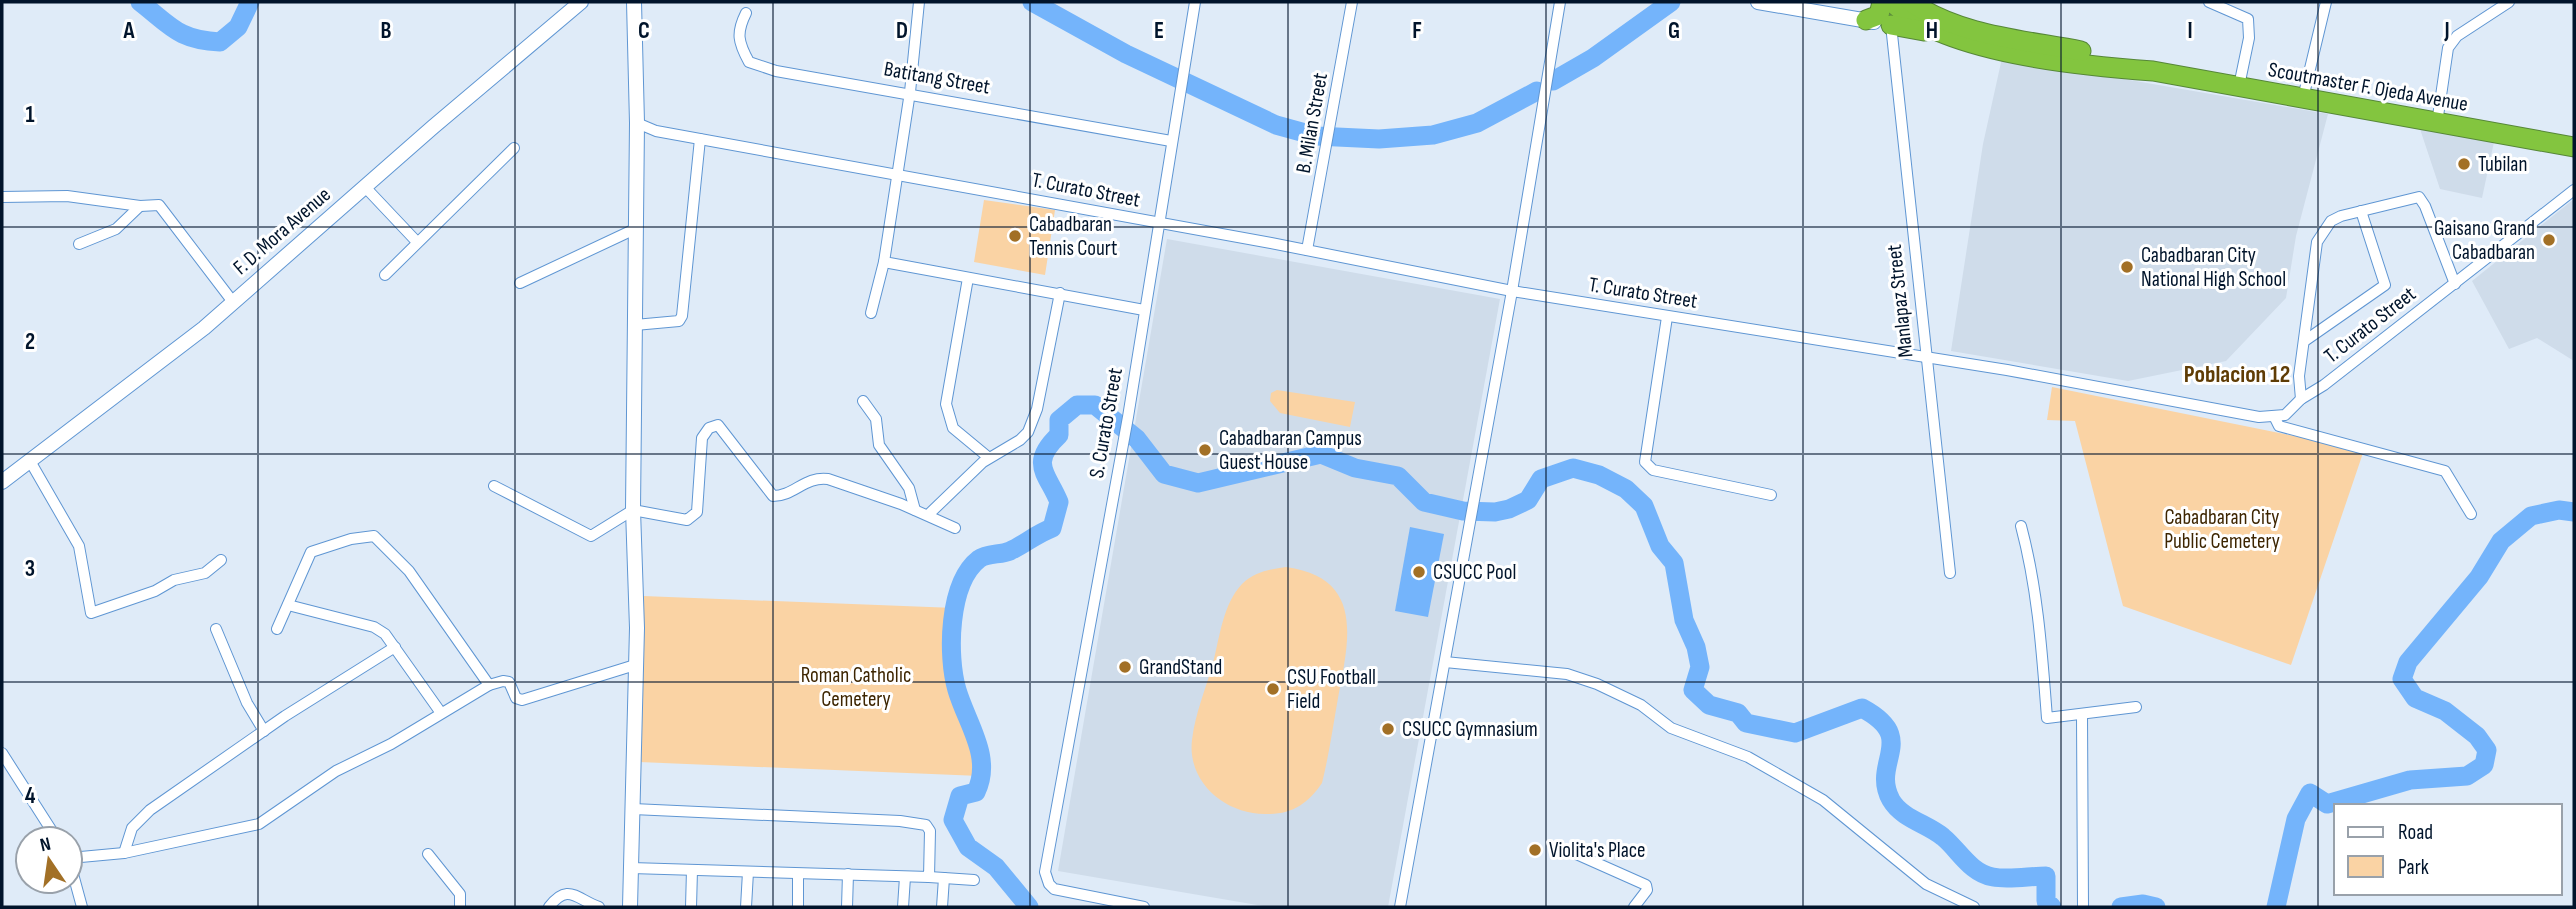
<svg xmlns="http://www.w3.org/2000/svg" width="2576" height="909" font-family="'Sofia Sans Condensed',sans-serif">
  <rect width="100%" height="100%" fill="#dfebf8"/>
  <g fill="#cfdcea">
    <path d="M2002,58L2328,114L2296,236L2286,298L2226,361L2128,381L1951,351L1983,144Z"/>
    <path d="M2420,129L2494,142L2482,198L2440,189Z"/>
    <path d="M2574,199V361L2537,338L2509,349L2472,281Z"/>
    <path d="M1167,239L1500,299L1388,907H1269L1058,871Z"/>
  </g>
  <g fill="#fad3a4">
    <path d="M984,200L1055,210L1045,275L974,262Z"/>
    <path d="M2052,387L2364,450L2291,665L2123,606L2075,421L2047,420Z"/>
    <path d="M1277,390L1355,402L1350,427L1280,413L1270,401L1271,393Z"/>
    <path d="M1286,567C1365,578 1349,640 1338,698C1333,726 1329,755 1322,783C1308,804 1291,815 1265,814C1225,814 1187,782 1192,740C1195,714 1206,688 1213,663C1220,636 1223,604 1242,584C1254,572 1271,569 1286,567Z"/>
    <path d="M643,596L955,608L944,654L952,694L974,734L980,776L639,762Z"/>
  </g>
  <path fill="#74b4fb" d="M1410,527L1444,534L1428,617L1395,611Z"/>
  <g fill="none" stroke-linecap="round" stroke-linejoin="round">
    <g stroke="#74b4fb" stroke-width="19">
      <path d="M140,2C171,26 178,40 220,42L238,27L250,2"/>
      <path d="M1032,2L1126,54L1276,125L1316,136L1379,139L1433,135L1477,123L1537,91"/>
      <path d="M1553,81L1593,58L1671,2"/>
      <path d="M1029,907L996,867L968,847L953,820L960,796L976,792C993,757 967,724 957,690C947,656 948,583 979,559C987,553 1001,555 1010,551C1025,544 1036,534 1052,528L1059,502C1048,474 1028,464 1059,435V420L1077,405H1095L1137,439L1164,474L1198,483L1321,454L1355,468L1398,476L1424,502L1463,511L1495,512L1509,509L1528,500L1541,479L1573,468L1599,475L1626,489L1644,506L1660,546L1674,563L1684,620L1696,647L1700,667L1693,690L1709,705L1738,713L1746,723L1795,733L1862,708C1920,739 1870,762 1891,800C1902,819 1928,824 1943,837C1959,850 1970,873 1993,877C2009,880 2030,876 2046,876V901L2052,907"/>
      <path d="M2121,907L2143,904L2156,907"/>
      <path d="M2276,907L2296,819L2310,793L2327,804L2410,780L2467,776L2484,765L2487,750L2477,736L2445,711L2415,698L2402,679L2408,662L2479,577L2501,541L2531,516L2559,510L2574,512"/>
    </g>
    <g stroke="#5f96d3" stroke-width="12">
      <g id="street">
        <path d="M919,2L910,92L884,262L1144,310"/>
        <path d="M2209,2L2248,19L2249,38L2239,86"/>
        <path d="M746,13C736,33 738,42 749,62L776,71L1171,141"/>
        <path d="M1891,25L1950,573"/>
        <path d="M2303,98L2326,2"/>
        <path d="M637,123L656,131L1271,243L1512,291L2007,370L2259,417L2285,415L2301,399L2324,385L2574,190"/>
        <path d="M2437,123L2448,48L2457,36L2509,2"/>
        <path d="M366,188L417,242"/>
        <path d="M2,197L67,196L140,206L159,205L233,302"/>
        <path d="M79,244L116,229L140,206"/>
        <path d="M1307,250L1352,2"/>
        <path d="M385,275L514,148"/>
        <path d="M968,278L946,404L953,428L988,457"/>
        <path d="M520,283L635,229"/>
        <path d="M871,313L884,262"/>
        <path d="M1667,317L1645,462L1653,470L1771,495"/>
        <path d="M635,325L679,321L682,316L700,139"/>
        <path d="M2306,340L2385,285L2361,211"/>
        <path d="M2301,399L2299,376L2317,242L2331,221L2341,216L2419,197L2425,206L2455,284"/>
        <path d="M863,401L876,419L879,445L909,488L915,510"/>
        <path d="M2274,416L2279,426L2445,471L2471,514"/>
        <path d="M30,461L79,546L91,613L155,591L174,580L205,573L221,560"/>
        <path d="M494,486L591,536L633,510L687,520L697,512L702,438L709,428L718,425L773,496C794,496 805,476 828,479L901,504L955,528"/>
        <path d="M928,515L983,462L1020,440L1028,432L1037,409L1060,293"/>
        <path d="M2021,526C2038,590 2042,653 2047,718L2136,707"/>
        <path d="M288,605L374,627L385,634L441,713"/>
        <path d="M216,629L247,703L264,731"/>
        <path d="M277,629L311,552L351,539L374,536L409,571L489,685L503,681L509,682L516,698L522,700L635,665"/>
        <path d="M1445,662L1567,674L1597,684L1641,705L1671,728L1748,757L1823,800L1926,884L1974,907"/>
        <path d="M2082,716L2083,907"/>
        <path d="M2,753L57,839"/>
        <path d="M124,853L132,828L150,810L285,716L395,647"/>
        <path d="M1574,853L1646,885L1647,890L1634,907"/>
        <path d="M428,854L460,894V907"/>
        <path d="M70,858L124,853L259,824L336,771L391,744L489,685"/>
        <path d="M70,863L82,907"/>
        <path d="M631,868L929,877L930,831L926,825L900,821L633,809"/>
        <path d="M929,877L944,878L942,907"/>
        <path d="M944,878L974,880"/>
        <path d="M549,907C568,882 576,899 599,907"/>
        <path d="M691,907L692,870"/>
        <path d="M746,907L748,872"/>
        <path d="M798,907V874"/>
        <path d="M847,907L848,874"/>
        <path d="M903,907L905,877"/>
        <path d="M1144,907L1054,889L1049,884L1045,872L1128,417L1195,2"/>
        <path d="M1400,907L1512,291L1560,2"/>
      </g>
    </g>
    <g stroke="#5f96d3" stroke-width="16">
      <g id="secondary">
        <path d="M1758,2L1874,22"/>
        <path d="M2,482L204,328L433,127L581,2"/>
        <path d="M630,907L637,628L633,510L637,123L634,2"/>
      </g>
    </g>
    <g stroke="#568738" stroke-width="21">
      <g id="highway">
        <path d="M1892,2C1941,53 2083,66 2153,71L2574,147"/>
        <path d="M1911,2C1959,36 2025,40 2081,51"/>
        <path d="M1866,20L1879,15L1882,2"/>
        <path d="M1891,25L1924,31"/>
      </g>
    </g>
    <use href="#street" stroke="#fff" stroke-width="10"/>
    <use href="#secondary" stroke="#fff" stroke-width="14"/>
    <use href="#highway" stroke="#83c53f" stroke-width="19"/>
  </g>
  <path fill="none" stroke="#01142b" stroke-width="2" stroke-opacity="0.55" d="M258,2V907M515,2V907M773,2V907M1030,2V907M1288,2V907M1546,2V907M1803,2V907M2061,2V907M2318,2V907M2,227H2574M2,454H2574M2,682H2574"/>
  <g fill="#a27026" stroke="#fff" stroke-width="2.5">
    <circle cx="2464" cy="164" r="7"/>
    <circle cx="1015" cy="236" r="7"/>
    <circle cx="2549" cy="240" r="7"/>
    <circle cx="2127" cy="267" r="7"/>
    <circle cx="1205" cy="450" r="7"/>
    <circle cx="1419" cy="572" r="7"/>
    <circle cx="1125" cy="667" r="7"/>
    <circle cx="1273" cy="689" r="7"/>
    <circle cx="1388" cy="729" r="7"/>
    <circle cx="1535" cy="850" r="7"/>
  </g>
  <g text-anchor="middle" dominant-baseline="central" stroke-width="6" stroke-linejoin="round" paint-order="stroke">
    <g font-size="21" fill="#01142b" stroke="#fff">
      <text transform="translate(937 78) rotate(10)">Batitang Street</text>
      <text transform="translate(2368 87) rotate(10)">Scoutmaster F. Ojeda Avenue</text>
      <text transform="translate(1312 123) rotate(-80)">B. Milan Street</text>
      <text transform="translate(1086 190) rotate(11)">T. Curato Street</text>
      <text transform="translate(282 231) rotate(-41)">F. D. Mora Avenue</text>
      <text transform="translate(1643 293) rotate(9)">T. Curato Street</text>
      <text transform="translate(1900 301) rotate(-96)">Manlapaz Street</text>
      <text transform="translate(2370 325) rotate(-38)">T. Curato Street</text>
      <text transform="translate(1106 423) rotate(-80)">S. Curato Street</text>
    </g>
    <g font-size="21" fill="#01142b" stroke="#fff" text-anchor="start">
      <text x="2478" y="164">Tubilan</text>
      <text x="1029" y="224">Cabadbaran<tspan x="1029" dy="24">Tennis Court</tspan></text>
      <text x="2535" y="228" text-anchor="end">Gaisano Grand<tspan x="2535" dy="24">Cabadbaran</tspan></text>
      <text x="2141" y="255">Cabadbaran City<tspan x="2141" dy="24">National High School</tspan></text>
      <text x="1219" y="438">Cabadbaran Campus<tspan x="1219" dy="24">Guest House</tspan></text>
      <text x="1433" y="572">CSUCC Pool</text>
      <text x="1139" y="667">GrandStand</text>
      <text x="1287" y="677">CSU Football<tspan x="1287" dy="24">Field</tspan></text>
      <text x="1402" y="729">CSUCC Gymnasium</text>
      <text x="1549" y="850">Violita's Place</text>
    </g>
    <g font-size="21" fill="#3d2501" stroke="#fff">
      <text x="2222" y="517">Cabadbaran City<tspan x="2222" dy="24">Public Cemetery</tspan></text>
      <text x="856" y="675">Roman Catholic<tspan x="856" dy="24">Cemetery</tspan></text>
    </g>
    <g font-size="24" font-weight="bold" fill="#5f3c05" stroke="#fff">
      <text x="2237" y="374">Poblacion 12</text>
    </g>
  </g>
  <g font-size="23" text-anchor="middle" font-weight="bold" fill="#01142b" stroke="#fff" stroke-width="6" stroke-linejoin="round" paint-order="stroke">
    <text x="129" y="38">A</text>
    <text x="386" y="38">B</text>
    <text x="644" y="38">C</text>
    <text x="902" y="38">D</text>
    <text x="1159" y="38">E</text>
    <text x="1417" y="38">F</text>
    <text x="1674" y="38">G</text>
    <text x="1932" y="38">H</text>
    <text x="2190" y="38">I</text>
    <text x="2447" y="38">J</text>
    <text x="30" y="122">1</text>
    <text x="30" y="349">2</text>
    <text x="30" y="576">3</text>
    <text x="30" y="803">4</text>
  </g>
  <rect width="2576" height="909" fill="none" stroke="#01142b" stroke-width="7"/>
  <rect x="2334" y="804" width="228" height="91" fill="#ffffff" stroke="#99a1aa" stroke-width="2"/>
  <rect x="2348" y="827" width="35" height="10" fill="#ffffff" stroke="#99a1aa" stroke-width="2"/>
  <text x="2398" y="839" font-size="21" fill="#01142b">Road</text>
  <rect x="2348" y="856" width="35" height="21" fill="#fad3a4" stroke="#99a1aa" stroke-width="2"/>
  <text x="2398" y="874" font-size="21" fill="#01142b">Park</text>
  <g transform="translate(49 860) rotate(347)"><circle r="33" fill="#ffffff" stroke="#99a1aa" stroke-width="2"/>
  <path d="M0-5L12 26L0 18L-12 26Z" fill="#a27026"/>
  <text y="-10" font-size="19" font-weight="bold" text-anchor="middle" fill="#01142b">N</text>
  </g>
</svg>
